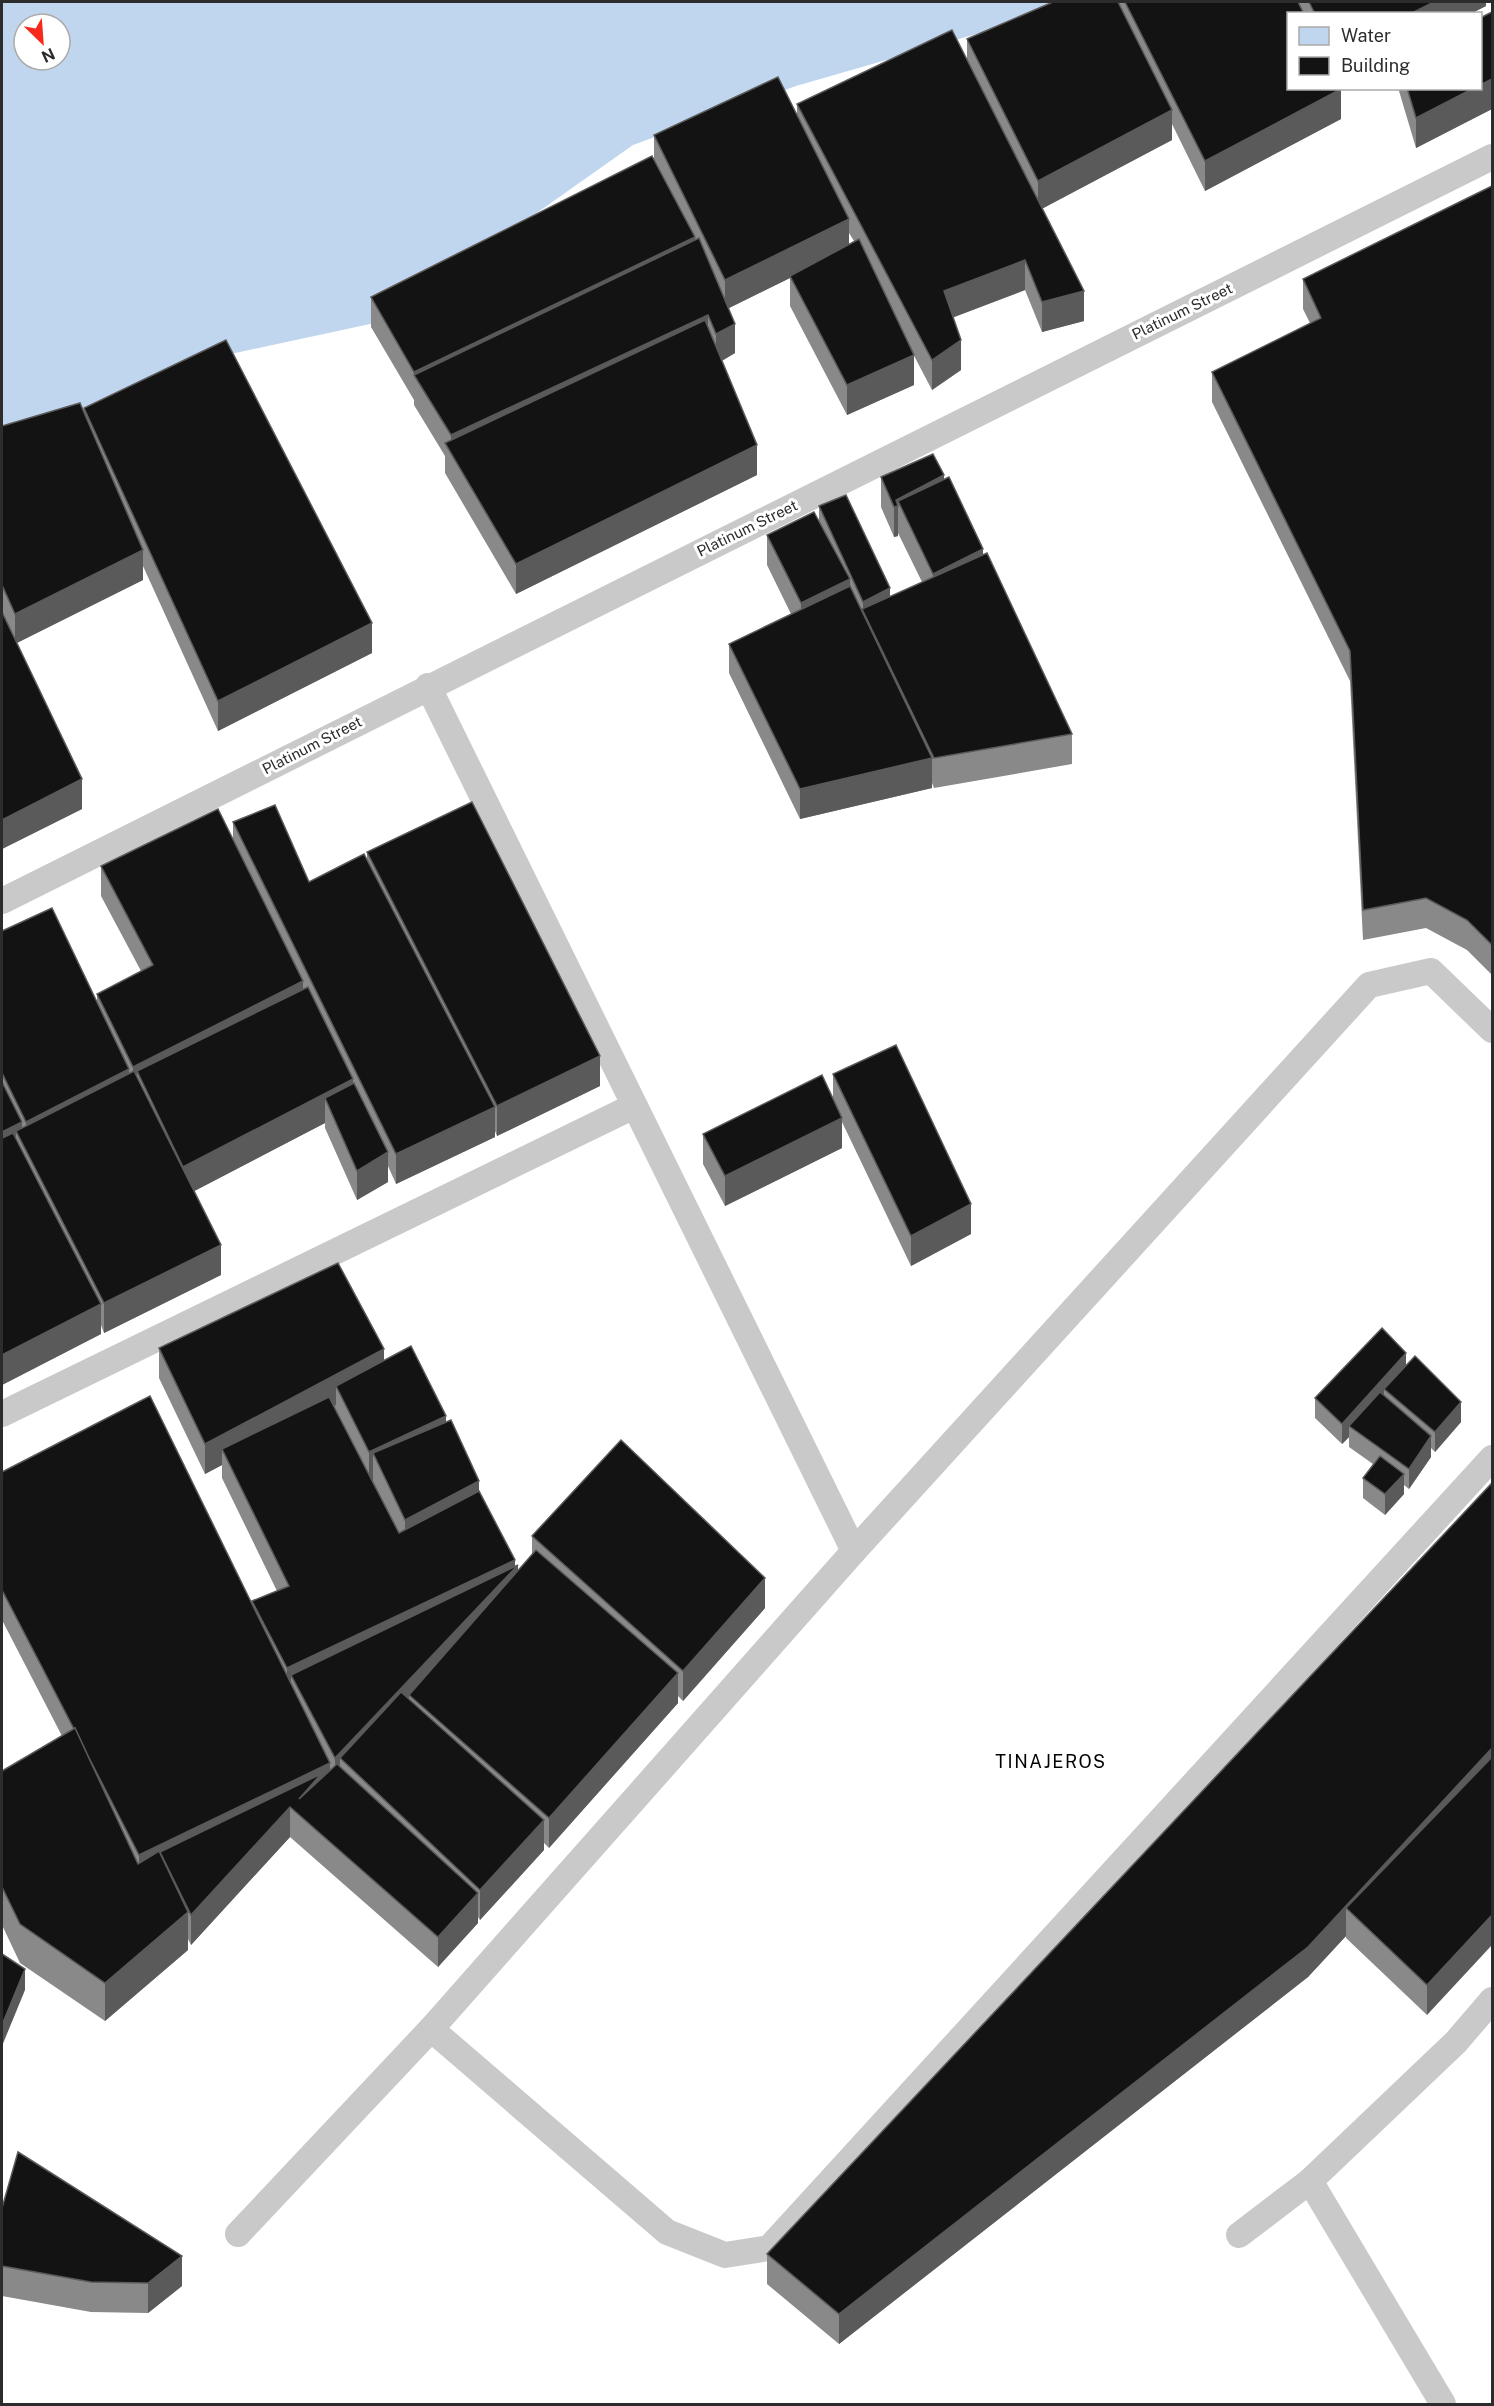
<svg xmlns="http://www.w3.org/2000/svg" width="1494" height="2406" font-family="'Public Sans',sans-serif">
  <rect width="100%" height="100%" fill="#fff"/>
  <path fill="#c0d6ee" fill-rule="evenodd" d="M2,2H1087L796,86L633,145L384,321L217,357L2,453ZM24,24H60V60H24Z"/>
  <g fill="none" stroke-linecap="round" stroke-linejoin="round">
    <g stroke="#c9c9c9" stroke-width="26">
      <path d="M428,686L854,1551"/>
      <path d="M2,901L1492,157"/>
      <path d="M2,1414L634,1106"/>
      <path d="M431,2029L667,2232L725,2255L769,2248L1492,1458"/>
      <path d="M1310,2181L1443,2404"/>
      <path d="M238,2234L431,2029L854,1551L1369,985L1431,971L1492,1030"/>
      <path d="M1239,2235L1310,2181L1456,2042L1492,2000"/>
    </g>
  </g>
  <g fill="#898989" fill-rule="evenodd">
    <path d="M1053,2H1486V6L1470,14H1288L1341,119L1205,191L1172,124V140L1042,208L1084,321L1042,332L1025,290L953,317L961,370L932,390L911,350L914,385L847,415L790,306V278L729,308L735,353L722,361L757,475L516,594L445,473V456L414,405V400L371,327V297L654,161V135L797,116V104L967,60V39ZM849,233L854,241L849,244Z"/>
    <path d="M1492,13V109L1416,148L1399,91V88H1480Z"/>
    <path d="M1492,186V975L1467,950L1426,928L1363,940L1350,681L1212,402V372L1310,323L1303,309V279Z"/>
    <path d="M84,408L372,653L218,731L143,566V580L16,643L82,809L2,849V426L84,412Z"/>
    <path d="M881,477L944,479L983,555L1072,734V764L934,788L932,783V788L800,819L729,673V644L791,614L767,565V535L819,520V506L890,597L922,582L898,533V536L894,537L881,507Z"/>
    <path d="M233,822L309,882L367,859V852L600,1086L497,1136L495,1131V1137L396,1184L388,1166V1182L357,1200L325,1128V1123L194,1191L221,1275L104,1333L101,1325V1334L2,1385V931L97,1001V994L141,971L101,896V866L233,838Z"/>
    <path d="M833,1074L971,1234L911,1266L842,1122V1148L725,1206L703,1164V1134L833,1099Z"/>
    <path d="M159,1348L384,1361L446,1422L518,1571L532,1555V1536L765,1608L683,1701L678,1696V1703L549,1848L544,1843V1850L480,1920L478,1917V1923L438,1967L290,1837L191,1945L188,1939V1950L105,2021L20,1963L2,1925V1771L62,1736L2,1620V1472L252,1604V1601L277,1591L222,1478V1465L205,1474L159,1378Z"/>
    <path d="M1406,1366L1461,1422L1435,1452L1431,1448V1457L1409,1489L1404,1485V1494L1385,1515L1363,1498V1478L1373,1464L1349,1447V1437L1342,1444L1315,1418V1398Z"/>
    <path d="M1492,1483L1427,2015L1346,1938V1936L1308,1977L839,2344L767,2284V2254Z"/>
    <path d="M2,2208L182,2286L148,2313L91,2312L2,2296Z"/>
  </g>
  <g fill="#5a5a5a">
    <path d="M1434,2H1486V6L1470,14H1410Z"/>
    <path d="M1492,79V109L1416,148V118L1474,88H1480V85Z"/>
    <path d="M1341,89V119L1205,191V161Z"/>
    <path d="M1172,110V140L1038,211V181Z"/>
    <path d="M849,219V249L790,276V278L725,310V280Z"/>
    <path d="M695,237V267L414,376V372Z"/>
    <path d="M1025,260V290L944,321V291Z"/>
    <path d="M1084,291V321L1042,332V302Z"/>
    <path d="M708,315V345L451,452V435Z"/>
    <path d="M735,324V353L716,364V334Z"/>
    <path d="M961,340V370L932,390V360Z"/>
    <path d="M914,355V385L847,415V385Z"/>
    <path d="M757,445V475L516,594V564Z"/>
    <path d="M944,475V505L898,501V536L894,537V507L896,500Z"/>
    <path d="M983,549V579L933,604V574Z"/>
    <path d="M143,550V580L15,644V614Z"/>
    <path d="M850,579V609L801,633V603Z"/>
    <path d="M890,588V618L863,610V602Z"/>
    <path d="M372,623V653L218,731V701Z"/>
    <path d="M932,758V788L800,819V789Z"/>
    <path d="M82,779V809L2,849V820Z"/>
    <path d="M303,981V1011L137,1071V1095L133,1097V1067Z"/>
    <path d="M600,1056V1086L497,1136V1106Z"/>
    <path d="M129,1069V1099L26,1151V1122Z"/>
    <path d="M353,1079V1109L325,1098V1123L183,1197V1167Z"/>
    <path d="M495,1107V1137L396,1184V1154Z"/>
    <path d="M842,1118V1148L725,1206V1176Z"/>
    <path d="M22,1122V1142L16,1131V1155L2,1162V1132Z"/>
    <path d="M388,1152V1182L357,1200V1171Z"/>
    <path d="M971,1204V1234L911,1266V1236Z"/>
    <path d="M221,1245V1275L104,1333V1303Z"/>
    <path d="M101,1304V1334L2,1385V1355Z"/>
    <path d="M384,1349V1379L336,1386V1405L229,1461L222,1449V1465L205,1474V1444Z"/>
    <path d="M1406,1353V1373L1384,1389V1397L1349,1426V1437L1342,1444V1424Z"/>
    <path d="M1461,1402V1422L1435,1452V1432Z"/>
    <path d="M446,1416V1446L373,1453V1480L369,1482V1452Z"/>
    <path d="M1431,1436V1457L1409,1489V1469Z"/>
    <path d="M1404,1474V1494L1385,1515V1494Z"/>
    <path d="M479,1481V1511L405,1550V1520Z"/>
    <path d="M515,1560V1568L518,1565V1595L409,1695V1710L340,1758V1782L335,1788V1758L291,1675V1696L287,1698V1668Z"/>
    <path d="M765,1578V1608L683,1701V1671Z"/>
    <path d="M678,1673V1703L549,1848V1818Z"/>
    <path d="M1492,1748V1778L1346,1908V1936L1308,1977L839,2344V2314Z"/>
    <path d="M330,1763V1793L290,1807V1837L191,1945V1915L158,1853L139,1885V1855Z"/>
    <path d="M544,1820V1850L480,1920V1890Z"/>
    <path d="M478,1893V1923L438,1967V1937Z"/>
    <path d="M188,1912V1950L105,2021V1983Z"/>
    <path d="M1492,1915V1945L1427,2015V1985Z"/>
    <path d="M25,1969V1990L2,2046V2025Z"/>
    <path d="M182,2256V2286L148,2313V2283Z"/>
  </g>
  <g fill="#131313" stroke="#5a5a5a" stroke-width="1.5">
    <path d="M1053,2H1118L1172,110L1038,181L967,39Z"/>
    <path d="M1125,2H1298L1304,14H1288V88L1341,89L1205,161Z"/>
    <path d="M1309,2H1434L1410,14H1315Z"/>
    <path d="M1492,12V79L1480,85V18Z"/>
    <path d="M952,30L1084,291L1042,302L1025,260L944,291L961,340L932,360L797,104Z"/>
    <path d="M778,77L849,219L725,280L654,135Z"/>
    <path d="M1407,88H1474L1416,118Z"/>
    <path d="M652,156L695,237L414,372L371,297Z"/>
    <path d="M1492,186V945L1467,920L1426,898L1363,910L1350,651L1212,372L1321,318L1303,279Z"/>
    <path d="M699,238L735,324L716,334L708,315L451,435L414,375Z"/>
    <path d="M859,239L914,355L847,385L790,276Z"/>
    <path d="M705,320L757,445L516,564L445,443Z"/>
    <path d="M226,340L372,623L218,701L84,408Z"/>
    <path d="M80,403L143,550L15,614L2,585V426Z"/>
    <path d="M933,454L944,475L896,500L898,506L894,507L881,477Z"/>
    <path d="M949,477L983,549L933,574L898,501Z"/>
    <path d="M846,495L890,588L863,602L819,506Z"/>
    <path d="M814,512L850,579L801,603L767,535Z"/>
    <path d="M987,553L1072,734L934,758L862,609Z"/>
    <path d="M850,586L932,758L800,789L729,644Z"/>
    <path d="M2,612L82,779L2,820Z"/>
    <path d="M472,802L600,1056L497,1106L367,852Z"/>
    <path d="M275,805L309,882L364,854L495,1107L396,1154L233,822Z"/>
    <path d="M218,809L303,981L133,1067L97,994L153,965L101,866Z"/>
    <path d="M52,908L129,1069L26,1122L2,1073V931Z"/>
    <path d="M308,987L353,1079L183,1167L137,1071Z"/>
    <path d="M896,1045L971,1204L911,1236L833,1074Z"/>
    <path d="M134,1071L221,1245L104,1303L16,1131Z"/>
    <path d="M822,1075L842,1118L725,1176L703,1134Z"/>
    <path d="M2,1082L22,1122L2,1132Z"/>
    <path d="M354,1083L388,1152L357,1171L325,1098Z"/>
    <path d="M13,1133L101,1304L2,1355V1138Z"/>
    <path d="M338,1263L384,1349L205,1444L159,1348Z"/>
    <path d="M1382,1328L1406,1353L1342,1424L1315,1398Z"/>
    <path d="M411,1346L446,1416L369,1452L336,1386Z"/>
    <path d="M1415,1356L1461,1402L1435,1432L1384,1389Z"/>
    <path d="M1380,1392L1431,1436L1409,1469L1349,1426Z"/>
    <path d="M150,1396L330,1763L139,1855L87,1754L75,1728L74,1729L2,1590V1472Z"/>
    <path d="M329,1397L399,1533L479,1491L515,1560L287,1668L252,1601L289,1586L222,1449Z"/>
    <path d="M451,1420L479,1481L405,1520L373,1453Z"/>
    <path d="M621,1440L765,1578L683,1671L532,1536Z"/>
    <path d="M1380,1456L1404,1474L1385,1494L1363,1478Z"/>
    <path d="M1492,1483V1748L1308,1947L839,2314L767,2254Z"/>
    <path d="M536,1550L678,1673L549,1818L409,1695Z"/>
    <path d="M518,1565L335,1758L291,1675Z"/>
    <path d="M401,1692L544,1820L480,1890L340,1758Z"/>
    <path d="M75,1728L138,1864L159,1851L188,1912L105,1983L20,1924L2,1887V1771Z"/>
    <path d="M1492,1757V1915L1427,1985L1346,1908Z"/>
    <path d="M337,1764L478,1893L438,1937L290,1807L191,1915L160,1852L321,1774L299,1799Z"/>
    <path d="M2,1954L25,1969L2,2025Z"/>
    <path d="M18,2152L182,2256L148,2283L91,2282L2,2266V2208Z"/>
  </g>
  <g text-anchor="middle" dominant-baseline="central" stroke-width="6" stroke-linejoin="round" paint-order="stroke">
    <g font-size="15" fill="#2c2c2c" stroke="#fff">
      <text transform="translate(1182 311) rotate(-26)">Platinum Street</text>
      <text transform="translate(747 528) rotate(-26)">Platinum Street</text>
      <text transform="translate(312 745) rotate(-27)">Platinum Street</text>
    </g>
    <g font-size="18" letter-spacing="1.5" fill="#000" stroke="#fff">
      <text x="1051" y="1761">TINAJEROS</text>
    </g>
  </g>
  <rect width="1494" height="2406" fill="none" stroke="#2c2c2c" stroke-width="6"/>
  <rect x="1287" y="12" width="195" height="78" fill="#ffffff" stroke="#ababab" stroke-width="1.5"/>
  <rect x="1299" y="27" width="30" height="18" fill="#c0d6ee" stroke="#ababab" stroke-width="1.5"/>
  <text x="1341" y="42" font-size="18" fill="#2c2c2c">Water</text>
  <rect x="1299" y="57" width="30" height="18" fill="#131313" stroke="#ababab" stroke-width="1.5"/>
  <text x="1341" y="72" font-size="18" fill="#2c2c2c">Building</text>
  <g transform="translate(42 42) rotate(155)"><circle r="28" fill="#ffffff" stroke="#ababab" stroke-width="1.5"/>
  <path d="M0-4.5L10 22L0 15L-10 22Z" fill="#f6291a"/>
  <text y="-9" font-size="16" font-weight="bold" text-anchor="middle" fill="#2c2c2c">N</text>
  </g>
</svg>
